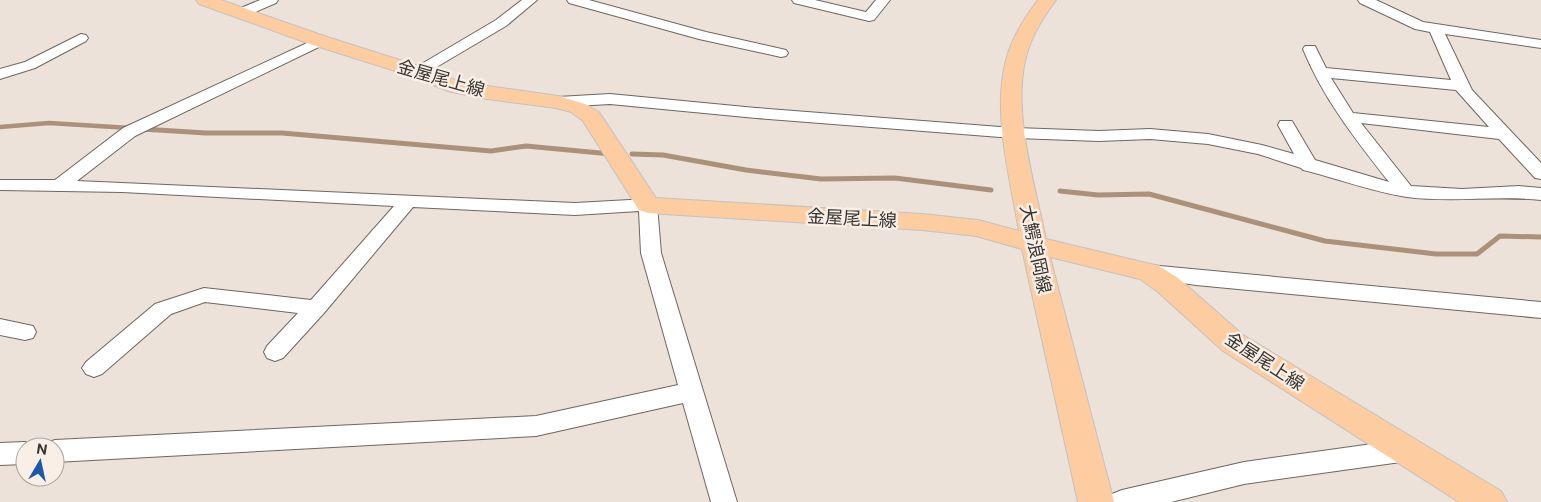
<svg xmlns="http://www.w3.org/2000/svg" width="1541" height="502" font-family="'Public Sans','Noto Sans JP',sans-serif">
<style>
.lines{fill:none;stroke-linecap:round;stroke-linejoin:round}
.stream-far1{stroke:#ac917a;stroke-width:4.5}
.stream{stroke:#ac917a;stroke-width:5}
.minor-casing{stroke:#6f665f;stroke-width:2}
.major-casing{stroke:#c3c2c1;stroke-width:2}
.minor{fill:#fff;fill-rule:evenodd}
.major{fill:#fdcca1;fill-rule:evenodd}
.labels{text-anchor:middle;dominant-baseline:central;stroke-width:5;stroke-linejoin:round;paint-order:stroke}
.street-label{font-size:18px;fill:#383431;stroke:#faefe7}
</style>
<rect width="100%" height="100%" fill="#ede2da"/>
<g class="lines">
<!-- stream-far1 -->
<g class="stream-far1">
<path d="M0,127l49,-4 81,5"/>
<path d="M142,129l12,1"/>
</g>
<!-- stream -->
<g class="stream">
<path d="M142,129l64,4h76l209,18 35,-5 85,8"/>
<path d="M632,154l31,1 83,15 75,9 74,-1 96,12"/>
<path d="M1060,191l38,4 51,-1 176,47 111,13h41l23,-18 41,1"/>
</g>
<!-- minor casing -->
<g class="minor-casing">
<g id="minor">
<path d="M260,0h18l-2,3 -30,13 -5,1 -7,-4 2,-3z"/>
<path d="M522,0h15l-31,26 -83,49h-10l-3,-3 3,-3 83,-49z"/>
<path d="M567,0h22l117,32 80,18 2,3 -2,3 -5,1 -82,-18 -130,-36z"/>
<path d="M792,0h23l51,12 10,-12h14l-16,20 -5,1 -75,-18z"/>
<path d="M1358,0h18l47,22 118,18v8l-96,-14 27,56 69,73v16l-6,-1 -36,-39 -138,-16 50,63 51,3 57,-3 22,2v12c-45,-5 -89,3 -134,-3 -35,-5 -70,-19 -104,-27l-2,-2 -43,-14 -50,-10 -58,-5 -51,2 -86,-3 -257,-20 -146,-14 -52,3 -6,-2 -2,-3 2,-3 6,-2 52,-3 146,14 257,20 86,3 51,-2 58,5 54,11 32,9 -16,-29 2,-4h12l23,39 74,22c-34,-43 -66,-84 -86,-133l2,-3h10l11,22 125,12 -21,-48 -15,-3 -55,-26zM1331,78l125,12 33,37 -136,-14z"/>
<path d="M81,34l5,1 2,3 -2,3 -51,27 -35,11v-10l25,-7z"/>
<path d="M320,37l5,1 2,3 -2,3 -190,92 -58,45 498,22 73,-4 7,2 2,4 4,48 76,249h-26l-28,-99 -147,33 -481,26v-15h-11l2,-4 9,-3 481,-24 142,-31 -37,-132 -2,-42 -64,4 -162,-8 -89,106 -41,45 -8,3 -8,-3 -3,-6 3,-6 31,-33 -93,-11 -34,12 -69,60 -8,3 -8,-3 -4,-6 4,-6 69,-58 49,-16 107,12 83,-94 -272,-14 -122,-2v-10h55l68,-52z"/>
<path d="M1149,265l392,37v16l-345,-33 -54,-8 -3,-5 3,-5z"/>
<path d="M0,319l33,7 3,6 -3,6 -8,2 -25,-5z"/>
<path d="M1408,439l9,3 4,8 -4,8 -9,3 -164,23 -73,18h-62l3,-8 10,-4 122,-28z"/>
<path d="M25,442l10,5h-10v17l-25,1v-22z"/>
</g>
</g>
<!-- major casing -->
<g class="major-casing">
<path id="major" d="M196,0h25l106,37 98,31 35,14 98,14 27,8 14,8 57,86 266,16 56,6 41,11c-9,-52 -27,-119 -13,-171 6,-22 18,-42 32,-60h18c-14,19 -26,38 -31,61 -12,54 10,124 21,178l113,27 19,12 65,57 258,156 6,11h-48l-236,-151 -65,-59 -18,-13 -90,-22 64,245h-36l-56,-253 -46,-13 -54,-6 -274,-17 -9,-3 -56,-89 -12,-9 -15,-4 -76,-10 -32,-7 -37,-15 -98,-31 -114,-41z"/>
</g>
<!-- minor -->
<use href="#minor" class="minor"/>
<!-- major -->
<use href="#major" class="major"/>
</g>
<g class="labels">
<!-- street labels -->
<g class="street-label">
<text transform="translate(441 78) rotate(16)">金屋尾上線</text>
<text transform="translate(852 218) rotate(3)">金屋尾上線</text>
<text transform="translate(1036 249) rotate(78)">大鰐浪岡線</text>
<text transform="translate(1265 361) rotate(33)">金屋尾上線</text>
</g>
</g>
<!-- north arrow -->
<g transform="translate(40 462) rotate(9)"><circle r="24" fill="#faefe7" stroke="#aca49e"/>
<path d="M0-4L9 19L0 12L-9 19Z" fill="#1b59aa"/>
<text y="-8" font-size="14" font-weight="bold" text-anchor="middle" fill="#383431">N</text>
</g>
</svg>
